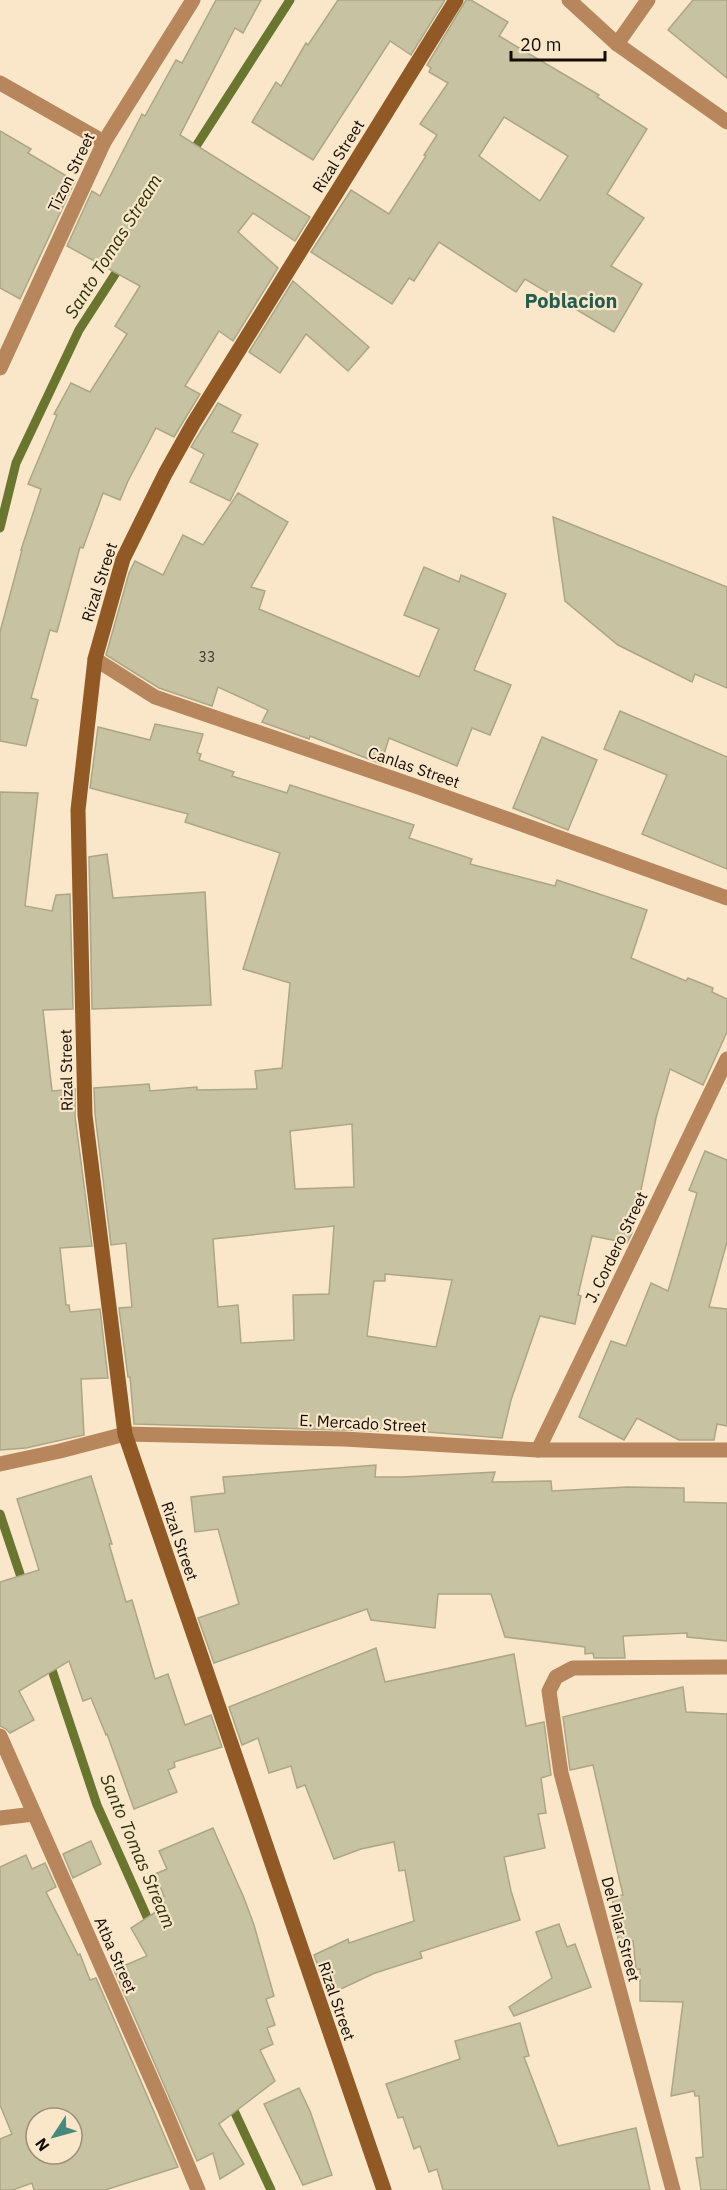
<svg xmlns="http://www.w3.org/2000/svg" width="727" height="2190" font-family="'IBM Plex Sans',sans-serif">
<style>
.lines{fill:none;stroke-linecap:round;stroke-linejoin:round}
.stream{stroke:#6a7530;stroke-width:9}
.building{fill:#c7c2a2;stroke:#aba686;stroke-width:1.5;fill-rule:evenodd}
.lane{stroke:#b7865d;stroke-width:15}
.street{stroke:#b7865d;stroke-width:15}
.secondary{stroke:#915925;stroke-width:15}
.labels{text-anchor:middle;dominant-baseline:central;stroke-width:4.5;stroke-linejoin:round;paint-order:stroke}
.number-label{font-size:14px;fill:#3f3a2b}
.street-label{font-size:16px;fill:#120c03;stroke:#fae7c9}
.water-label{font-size:18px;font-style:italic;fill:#2a3209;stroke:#fae7c9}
.quarter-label{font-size:20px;font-weight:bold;fill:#245b51;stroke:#fae7c9}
</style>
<rect width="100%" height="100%" fill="#fae7c9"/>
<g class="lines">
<!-- stream -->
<g class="stream">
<path d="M191,154l99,-154"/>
<path d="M0,528l16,-65 63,-133 42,-65"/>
<path d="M0,1514l24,72"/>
<path d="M49,1661l48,144 55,123"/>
<path d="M230,2102l41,88"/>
</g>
</g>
<!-- building -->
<g class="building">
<path d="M216,0h45l-18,33 -8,-5 -55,107 130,82 -15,24 -42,-28 -15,19 40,36 -45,73 -14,-10 -34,55 15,8 -26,43 -18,-9 -28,53 -8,19 -17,-7 -20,55 -3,-1 -23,85 -7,-2 -19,68 7,2 -12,46 -26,-5v-109l22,-82h-1l20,-61 -13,-5 29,-69 -3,-1 17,-31 19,9 37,-58 -12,-8 25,-40 -73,-40 25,-55 8,5 42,-82 3,2 31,-56 6,3z"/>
<path d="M338,0h107l-34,55 -21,-14 -77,119 -61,-38 24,-40 5,4 25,-43 2,2z"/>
<path d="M466,0h5l37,22 -9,14 100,59 -2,2 50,32 -40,65 37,24 -33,48 31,18 -28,48 -89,-53 -9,13 -77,-50 -25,39 -5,-3 -17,26 -81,-52 40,-62 38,24 37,-58 -2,-1 13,-20 -17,-11 28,-41 -19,-11 2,-4 -4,-3zM504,117l64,39 -28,45 -61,-45z"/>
<path d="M693,0h34v78l-59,-48z"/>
<path d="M0,131l31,18 -3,4 47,28 -55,118 -20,-11z"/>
<path d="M293,281l76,66 -21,24 -42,-37 -26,39 -31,-21z"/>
<path d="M218,403l23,12 -9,17 26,12 -28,57 -40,-19 14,-28 -13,-7z"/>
<path d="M238,493l50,29 -37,65 14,4 -6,18 160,68 20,-48 -35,-14 20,-48 35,15 2,-7 45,19 -32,76 37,15 -21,50 -18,-7 -15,38 -68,-28 -8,26 -71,-28 -1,3 -47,-17 6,-12 -50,-23 -6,19 -53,-18 -53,-33 23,-82 6,-12 28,14 20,-40 20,10z"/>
<path d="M553,517l174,70v101l-32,-14 -3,8 -74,-37 -53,-44z"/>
<path d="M620,711l107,46v112l-85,-35 25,-59 -63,-26z"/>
<path d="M155,724l48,10 -6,19 4,1 -2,6 35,12 -2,4 55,17 3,-8 124,40 -5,13 63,21 -2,5 85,22 2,-6 90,30 -16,48 55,23 2,-3 25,10 -1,4 15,7v33l-24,53 -33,-16 -14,49 -24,115 -5,10 -35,-7 -14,59 3,1 -6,28 -35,-8 -29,84 -9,38 -124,-10v3l-244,-7 -4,-47h-2l-9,-69 13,-1 -6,-64 -15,2 -16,-131 -1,-26 55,-4 1,7 47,-4v3l60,-1 -2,-18 27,-3 8,-85 -47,-14 37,-116 -95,-31 3,-8 -98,-26 8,-61 52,13zM352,1124l2,63 -59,2 -5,-58zM334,1226l-5,68 -36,1 1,45 -53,3 -3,-38 -20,2 -5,-68zM385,1274l67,6 -16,67 -69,-11 7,-55h11z"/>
<path d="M542,737l55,23 -29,70 -55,-22z"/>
<path d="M0,792l38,1 -13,113 27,5 4,-16 14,-1 3,115 -30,1 9,81 23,-2v27l17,130 -32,2 6,57h3l1,7 30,-3 8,69 -27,1 3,56 -58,13 -26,2z"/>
<path d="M107,854l6,44 92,-6 6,113 -119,4 -3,-152z"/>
<path d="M705,1151l22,9v82l-18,65 18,2v117l-10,-2 -3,16h-35l-42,-22 -13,22 -45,-23 32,-76 15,5 25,-63 17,8 29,-98 -8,-3z"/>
<path d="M376,1465l-1,12h28l92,-5 -3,10 59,-1 1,10 75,-4 57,1v14l43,1v138l-40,-4v-4l-64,3 2,22h-31l-1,-5 -8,1v-7l-80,-10 -14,-43h-53l-3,34 -64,-8 -4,-11 -153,54 -16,-45 41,-14 -21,-75 -23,3 -4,-35 34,-4 -2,-16z"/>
<path d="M91,1476l21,68h-3l17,58 6,-2 23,79 13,-5 17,51 26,-10 11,32 -48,15 1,5 -7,3 9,22 -43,17 -27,-75 -1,1 -15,-37 -8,3 -14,-40 -50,30 15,29 -24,13 -4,-4 -6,-3v-144l39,-12 -22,-71z"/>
<path d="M376,1648l9,34 129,-28 12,72 18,-4 7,53 -10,3 5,35 -8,1 7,34 -41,9 7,34 9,29 -100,32 2,6 -47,15 -47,22 -14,-40 34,-16 1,4 65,-22 -9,-51 -6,1 -5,-29 -33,7 -27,10 -29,-74 -8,3 -6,-22 -22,7 -11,-35 -16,7 -13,-38z"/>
<path d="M683,1687l3,25 41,2v476h-26l-5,-32 7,-1 -4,-61h-4l-1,-5 -23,5 12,-94 -43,-1v-32l-4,1 -3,-29 -14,5 -7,-50 11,-1 -30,-130 -23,5 -7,-53z"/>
<path d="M213,1828l31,70 10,27 20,71 -8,3 9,26 -8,3 6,16 -13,6 15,31 -56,43 25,40 -24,15 -7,-26 -16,8 -83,-191 33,-14 -16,-28 34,-22 -4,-9 3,-1 -9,-22 12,-5 -8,-18z"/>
<path d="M91,1841l10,23 -28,14 -10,-24z"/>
<path d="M26,1855l6,14 13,-6 11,24 -10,5 32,63 2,-1 10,26 6,-2 82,189 -73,23h-71l-2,-7 -19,7h-13v-51l12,-5 -12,-29v-238zM36,2118h36v36h-36z"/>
<path d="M559,1924l8,23 8,-3 16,43 -77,29 -5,-9 43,-29 -16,-46z"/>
<path d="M520,2023l9,33 -5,1 34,89 78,-18 14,62h-207l-6,-21 -8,3 -9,-26 -6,3 -11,-32 -5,1 -12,-34 74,-25 -5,-18z"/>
<path d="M299,2088l11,23 22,64 -29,10 -39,-81z"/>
</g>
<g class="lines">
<!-- lane -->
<path class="lane" d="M617,44l31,-44"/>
<!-- street -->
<g class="street">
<path d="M569,0l48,44 110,78"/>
<path d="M0,83l104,59"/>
<path d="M0,368l104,-226 89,-142"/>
<path d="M95,659l60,38 263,90 309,111"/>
<path d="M538,1450l189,-391"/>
<path d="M0,1464l60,-13 65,-17 219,5 194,11h189"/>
<path d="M0,1736l164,372 34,82"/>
<path d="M0,1818l34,-4"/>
<path d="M673,2190l-112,-417 -12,-82 7,-14 17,-9 154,-1"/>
</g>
<!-- secondary -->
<path class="secondary" d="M384,2190l-259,-756 -40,-319 -7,-305 17,-151 28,-100 42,-85 28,-50 263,-424"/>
</g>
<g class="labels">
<!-- number labels -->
<g class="number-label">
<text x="207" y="657">33</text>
</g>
<!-- street labels -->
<g class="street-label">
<text transform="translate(338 156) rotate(-58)">Rizal Street</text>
<text transform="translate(71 172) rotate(-64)">Tizon Street</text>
<text transform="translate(99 582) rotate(-72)">Rizal Street</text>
<text transform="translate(414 767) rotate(19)">Canlas Street</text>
<text transform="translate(66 1070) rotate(-91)">Rizal Street</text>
<text transform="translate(616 1247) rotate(-64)">J. Cordero Street</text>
<text transform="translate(363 1423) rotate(3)">E. Mercado Street</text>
<text transform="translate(180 1541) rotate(71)">Rizal Street</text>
<text transform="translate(621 1929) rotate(75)">Del Pilar Street</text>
<text transform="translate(116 1955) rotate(66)">Atba Street</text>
<text transform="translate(337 2001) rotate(71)">Rizal Street</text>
</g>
<!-- water labels -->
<g class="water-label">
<text transform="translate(113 246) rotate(-58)">Santo Tomas Stream</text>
<text transform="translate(138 1851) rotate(67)">Santo Tomas Stream</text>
</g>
<!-- quarter labels -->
<g class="quarter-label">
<text x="571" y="300">Poblacion</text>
</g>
</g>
<!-- north arrow -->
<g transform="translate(54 2136) rotate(234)"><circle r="28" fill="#fae7c9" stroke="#9d8f7a" stroke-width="1.5"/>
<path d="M0-4.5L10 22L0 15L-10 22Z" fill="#468a7c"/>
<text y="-9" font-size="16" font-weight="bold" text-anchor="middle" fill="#120c03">N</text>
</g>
<!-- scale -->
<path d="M511 51v9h94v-9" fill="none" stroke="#120c03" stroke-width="3"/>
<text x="520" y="51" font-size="18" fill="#120c03" stroke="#fae7c9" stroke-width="4.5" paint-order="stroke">20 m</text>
</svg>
